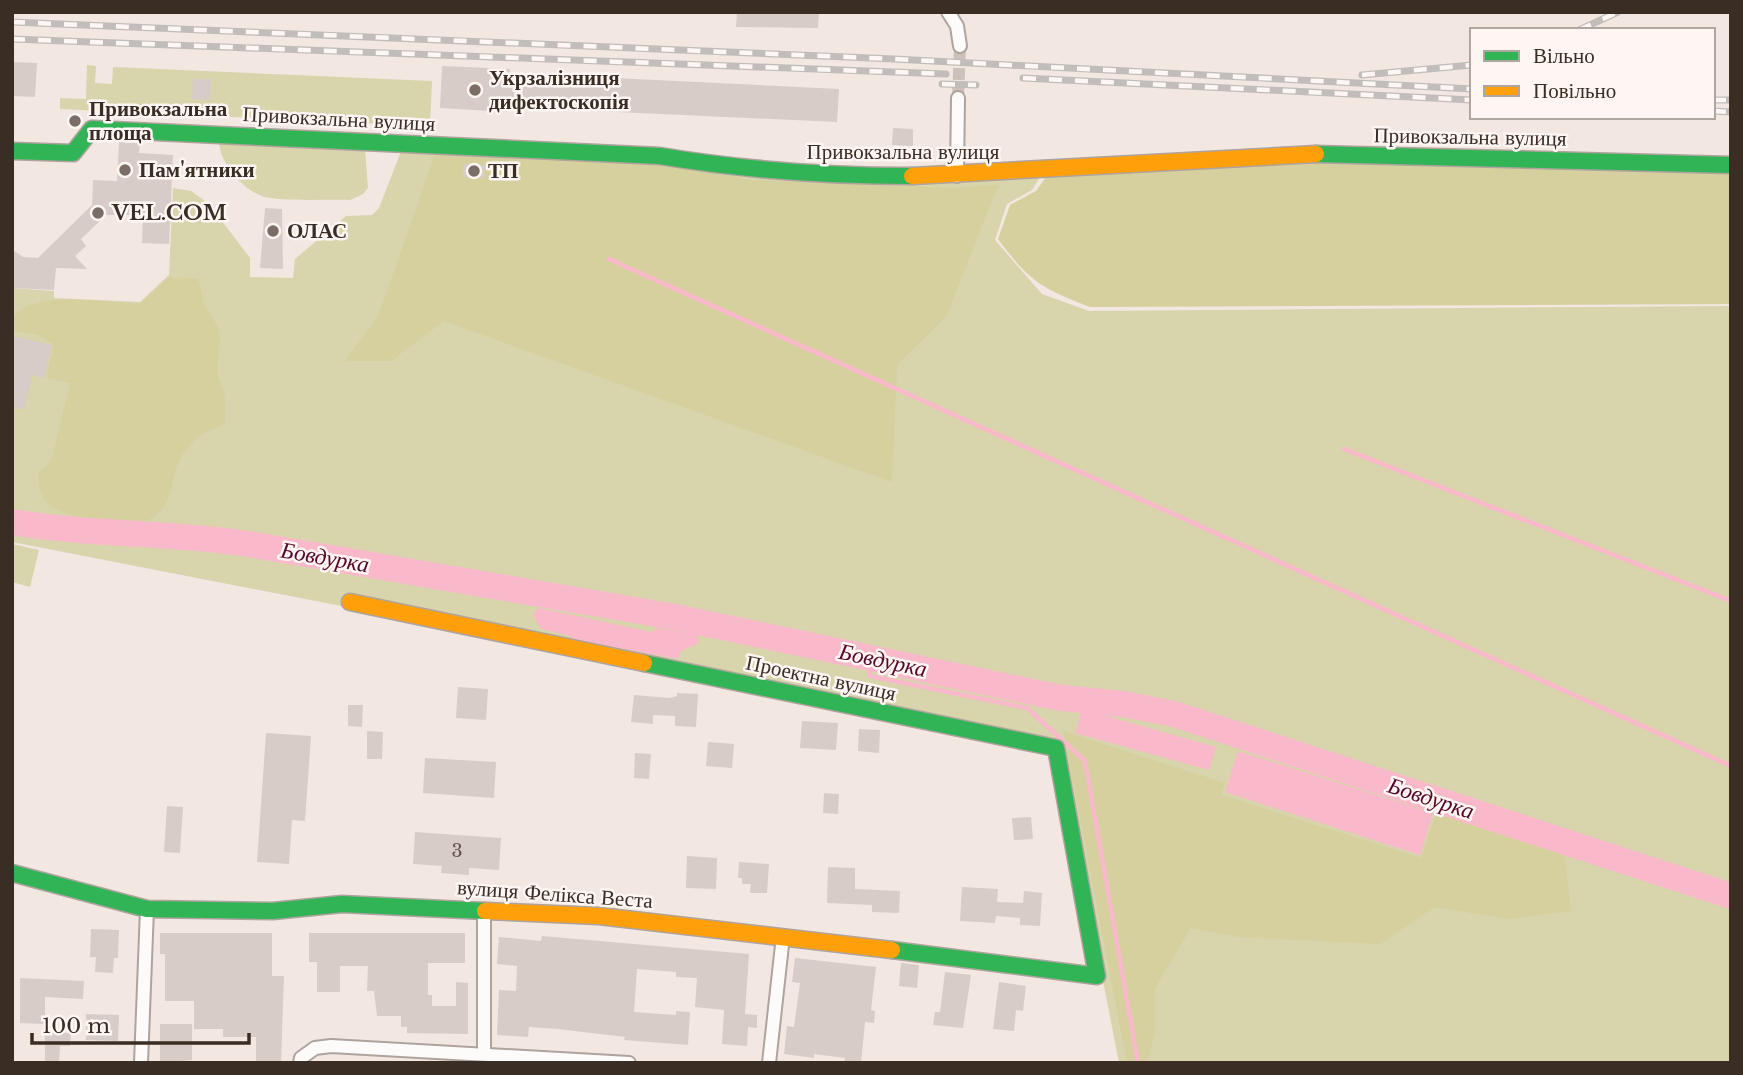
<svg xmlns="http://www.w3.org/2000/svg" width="1743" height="1075" font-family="'Libre Baskerville',serif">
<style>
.green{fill:#d8d4ac}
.forest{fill:#d5d09e}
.water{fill:#fab9cb}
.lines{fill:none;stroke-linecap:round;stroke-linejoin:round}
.stream{stroke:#fab9cb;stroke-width:4.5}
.river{stroke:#fab9cb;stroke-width:26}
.building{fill:#d8ccc8}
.street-tunnel{stroke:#cdc2bb;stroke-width:12;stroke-dasharray:12 6;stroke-linecap:butt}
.street-casing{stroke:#aea39d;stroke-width:16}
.fast-casing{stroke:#aea39d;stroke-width:19}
.slow-casing{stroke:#aea39d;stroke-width:19}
.street{stroke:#fdfbfa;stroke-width:12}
.fast{stroke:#30b455;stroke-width:16}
.slow{stroke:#ff9f0a;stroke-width:16}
.rail-casing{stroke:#c1bdbb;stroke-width:7}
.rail{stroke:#fdf6f2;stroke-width:4.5;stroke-dasharray:13;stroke-linecap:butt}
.poi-dot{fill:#7a6e66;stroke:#fdf6f2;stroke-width:2.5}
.labels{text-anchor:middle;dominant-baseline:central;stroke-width:5;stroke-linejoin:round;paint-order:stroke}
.number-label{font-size:18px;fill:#62554d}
.poi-label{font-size:21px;font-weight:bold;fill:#3a2d24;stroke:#fdf6f2;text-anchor:start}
.street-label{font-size:21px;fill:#3a2d24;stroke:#fdf6f2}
.water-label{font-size:23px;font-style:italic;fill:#56082c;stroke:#fdf6f2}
</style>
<rect width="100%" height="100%" fill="#f2e7e1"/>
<!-- green -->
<g class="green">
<path d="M87,65l9,1 -1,17 17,1 1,-17 319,14 -2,45 -370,-17v-11l26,1z"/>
<path d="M219,142l146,8 3,38 -5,6 -13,6c-21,-1 -70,2 -88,-4 -20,-7 -42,-33 -43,-54z"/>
<path d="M402,149l638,28 -8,13 -25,14 -12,36 47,54 47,17 642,-5v757h-612l-62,-318 -1045,-203v-254l42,3v7l86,4 29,-27 4,-87 18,3 18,13 41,54v19l43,1 2,-19 51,-43 26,-1 7,-7z"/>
<path d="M12,544l27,6 -9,37 -18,-5z"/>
</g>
<!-- forest -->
<g class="forest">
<path d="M435,154l256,13 58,13 204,8 45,-3 -52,132 -49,48 -5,117 -448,-161 -53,40h-46l33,-44z"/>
<path d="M1300,159l431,11v134l-641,3c-49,-19 -60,-25 -92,-68l12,-34 26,-14 10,-14z"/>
<path d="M169,277l29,2 7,27 13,21 2,10 -3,36 8,24v25c-6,6 -12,6 -19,10 -9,5 -22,18 -26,27 -10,19 -5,42 -26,58 -16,12 -84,1 -100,-9 -12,-7 -15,-20 -16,-33l14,-16 18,-76 -24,-6 8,-32 -17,-11 -22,-3 -3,-12c20,-31 95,-16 128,-15z"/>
<path d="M1063,731l162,52 -4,12 200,63 16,-46 127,40 7,59 -63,8 -73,-12 -55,37 -142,-7 -47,-9 -36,60v44l-8,31h-20z"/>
</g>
<!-- water -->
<g class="water">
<path d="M539,608l112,24 6,-4 40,6 2,9 -18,8 -3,8 -103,-19 -5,-4 -29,-7 -8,-15z"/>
<path d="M1082,709l134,38 -7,23 -134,-37z"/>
<path d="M1238,751l195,62 -13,42 -195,-63z"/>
</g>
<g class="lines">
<!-- stream -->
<g class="stream">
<path d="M609,259l1122,507"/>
<path d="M1344,449l387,152"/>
<path d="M868,657l2,19 157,32 58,53 53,302"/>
</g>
<!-- river -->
<path class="river" d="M12,522c76,13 154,10 230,21l433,74 386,81 62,6 51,10 557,182"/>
</g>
<!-- building -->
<g class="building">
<path d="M737,12h82l-1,16 -82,-1z"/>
<path d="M12,62l25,1 -2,34 -23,-1z"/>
<path d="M442,66l68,3v4l329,16 -2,33 -329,-15v5l-68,-4z"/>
<path d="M193,79h18l-1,21 -18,-1z"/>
<path d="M893,128l20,1v17l-21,-1z"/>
<path d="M119,142l21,1 -1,10 34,2 -4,89 -27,-1 1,-28h-37l-25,24 5,7 -11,10 12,13 -31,-1 -2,22 -42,-2v-39l11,8 15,1 54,-53 1,-25 24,1z"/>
<path d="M463,164l22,1 -1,13 -21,-1z"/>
<path d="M265,208l17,1 1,60 -23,-1z"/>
<path d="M12,336l40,9 -8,33 -12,-3 -8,35 -12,-3z"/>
<path d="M458,687l30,2 -2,31 -30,-2z"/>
<path d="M677,693l21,1 -2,33 -21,-1v-10l-22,-1v9l-22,-2 3,-27 36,3 7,-2z"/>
<path d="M348,705h15l-1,22 -14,-1z"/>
<path d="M802,721l36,2 -2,27 -36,-2z"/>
<path d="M859,729l21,1 -1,23 -21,-2z"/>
<path d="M367,731l16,1 -1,27h-15z"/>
<path d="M266,733l45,3 -6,85 -13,-1 -3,44 -32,-2z"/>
<path d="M708,742l26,2 -2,24 -26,-2z"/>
<path d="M635,753l16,1 -2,25 -15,-1z"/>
<path d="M425,758l71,4 -2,36 -71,-5z"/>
<path d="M824,793l15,1 -1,20 -15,-1z"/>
<path d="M167,806l16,1 -3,46 -16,-1z"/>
<path d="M1031,817l2,22 -19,1 -2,-22z"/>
<path d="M415,832l86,6 -2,32 -30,-2v7l-28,-2 1,-7 -29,-2z"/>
<path d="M687,856l30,2 -1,31 -30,-1z"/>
<path d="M739,862l30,2 -2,29h-17l1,-9h-9v-6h-4z"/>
<path d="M828,867l27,1v21l45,2 -1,22 -27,-1v-7l-45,-2z"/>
<path d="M962,887l36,2 -1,13 26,1 1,-12 18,2 -2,33 -20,-1v-7l-24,-2 -1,7 -35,-2z"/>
<path d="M91,929l28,1 -1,28h-4l-1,15 -18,-1 1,-15h-6z"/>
<path d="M160,933h112v43h12l-3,87h-25v-26h-33v-8h-29v-28h-29v-47h-5z"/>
<path d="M309,933h156v30h-37v32h4v11h24v-24l12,1v51l-61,-1v-6h-6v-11h-24l-3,-25h-7l1,-25h-28v26h-23v-30h-8z"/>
<path d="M542,936l207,18 -4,60 12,1v13l-9,-1 -1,19 -25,-2 2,-34 -29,-3 2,-29 -21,-1v-5l-39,-3 -3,43 42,3v-4l14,1 -2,33 -64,-5 1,-3 -67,-8 -29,-2 -1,10 -31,-2 2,-45 17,1 1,-25 -20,-2 2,-27 42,4z"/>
<path d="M795,958l81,9 -5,43 4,1 -1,12 -9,-1 -4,41h-17l1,-5 -31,-4v4l-30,-4 3,-28 7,1 6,-44 -8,-1z"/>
<path d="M901,963l18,2 -2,23 -18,-2z"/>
<path d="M945,972l26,3 -8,53 -30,-3 2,-13h5z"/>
<path d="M20,978l64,3 -1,18 -38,-2v27l-25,-1z"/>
<path d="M999,982l27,4 -3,25 -7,-1 -2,21 -21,-2z"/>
<path d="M86,1014l33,1 -1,26 -32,-1z"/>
<path d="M160,1024h32v36l-32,3z"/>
<path d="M45,1031l26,2 -1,13h-10l-1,17h-14z"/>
</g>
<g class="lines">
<!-- street-tunnel -->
<path class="street-tunnel" d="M958,98l2,-52"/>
<!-- street casing -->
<g class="street-casing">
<g id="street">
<path d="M948,12l9,14 3,20"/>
<path d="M957,176l1,-78"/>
<path d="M484,910v144"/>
<path d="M141,1063l6,-154"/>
<path d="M300,1063l1,-5 14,-10 16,-2 298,17"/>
<path d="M769,1063l14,-127"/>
</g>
</g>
<!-- fast casing -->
<g class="fast-casing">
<g id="fast">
<path d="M12,151l61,2 19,-24 568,27c84,14 167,20 252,20"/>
<path d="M1316,154l415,11"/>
<path d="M644,663l412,85 41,228 -205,-26"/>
<path d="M12,873l135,36 126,2 69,-7 143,7"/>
</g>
</g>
<!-- slow casing -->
<g class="slow-casing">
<g id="slow">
<path d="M912,176l404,-22"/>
<path d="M350,602l294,61"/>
<path d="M485,911l114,5 293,34"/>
</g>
</g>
<!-- street -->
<use href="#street" class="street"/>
<!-- fast -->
<use href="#fast" class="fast"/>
<!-- slow -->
<use href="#slow" class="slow"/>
<!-- rail casing -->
<g class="rail-casing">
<g id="rail">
<path d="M12,22l882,37 578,30"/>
<path d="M1579,30l39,-18"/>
<path d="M12,39l934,35"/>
<path d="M1362,75l110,-10"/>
<path d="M1023,78l449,22"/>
<path d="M942,84l34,1"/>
<path d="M1713,100h18"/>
<path d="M1713,111l18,1"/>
</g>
</g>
<!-- rail -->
<use href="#rail" class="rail"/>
</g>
<!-- markers -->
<g class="poi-dot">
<circle cx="475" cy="90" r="7"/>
<circle cx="75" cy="121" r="7"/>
<circle cx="125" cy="170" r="7"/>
<circle cx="474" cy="171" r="7"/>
<circle cx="98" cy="213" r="7"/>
<circle cx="273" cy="231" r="7"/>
</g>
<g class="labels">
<!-- number labels -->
<g class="number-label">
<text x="457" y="851">3</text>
</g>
<!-- poi labels -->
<g class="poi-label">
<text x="489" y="78">Укрзалізниця<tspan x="489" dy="24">дифектоскопія</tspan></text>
<text x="89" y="109">Привокзальна<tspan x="89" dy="24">площа</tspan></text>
<text x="139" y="170">Пам'ятники</text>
<text x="488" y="171">ТП</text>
<text x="112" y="213">VEL.COM</text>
<text x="287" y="231">ОЛАС</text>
</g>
<!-- street labels -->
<g class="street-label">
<text transform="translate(339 119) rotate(3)">Привокзальна вулиця</text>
<text transform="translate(1470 137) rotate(1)">Привокзальна вулиця</text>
<text x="903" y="152">Привокзальна вулиця</text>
<text transform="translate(821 678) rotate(12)">Проектна вулиця</text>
<text transform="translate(555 894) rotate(4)">вулиця Фелікса Веста</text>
</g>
<!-- water labels -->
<g class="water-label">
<text transform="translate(325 557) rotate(10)">Бовдурка</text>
<text transform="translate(883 660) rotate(12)">Бовдурка</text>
<text transform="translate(1431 798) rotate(18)">Бовдурка</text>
</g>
</g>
<!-- border -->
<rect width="1743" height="1075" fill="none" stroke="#3a2d24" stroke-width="28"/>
<!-- legend -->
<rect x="1470" y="28" width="245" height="91" fill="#fdf6f2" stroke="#afa6a0" stroke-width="2"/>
<rect x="1484" y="51" width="35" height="10" fill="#30b455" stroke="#afa6a0" stroke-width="2"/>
<text x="1533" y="63" font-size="21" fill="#3a2d24">Вільно</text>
<rect x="1484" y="86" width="35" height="10" fill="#ff9f0a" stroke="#afa6a0" stroke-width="2"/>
<text x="1533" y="98" font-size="21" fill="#3a2d24">Повільно</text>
<!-- scale -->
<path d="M32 1033v10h217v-10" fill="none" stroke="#3a2d24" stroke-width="3.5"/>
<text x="42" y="1033" font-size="21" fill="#3a2d24" stroke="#fdf6f2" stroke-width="5" paint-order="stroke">100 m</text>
</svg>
